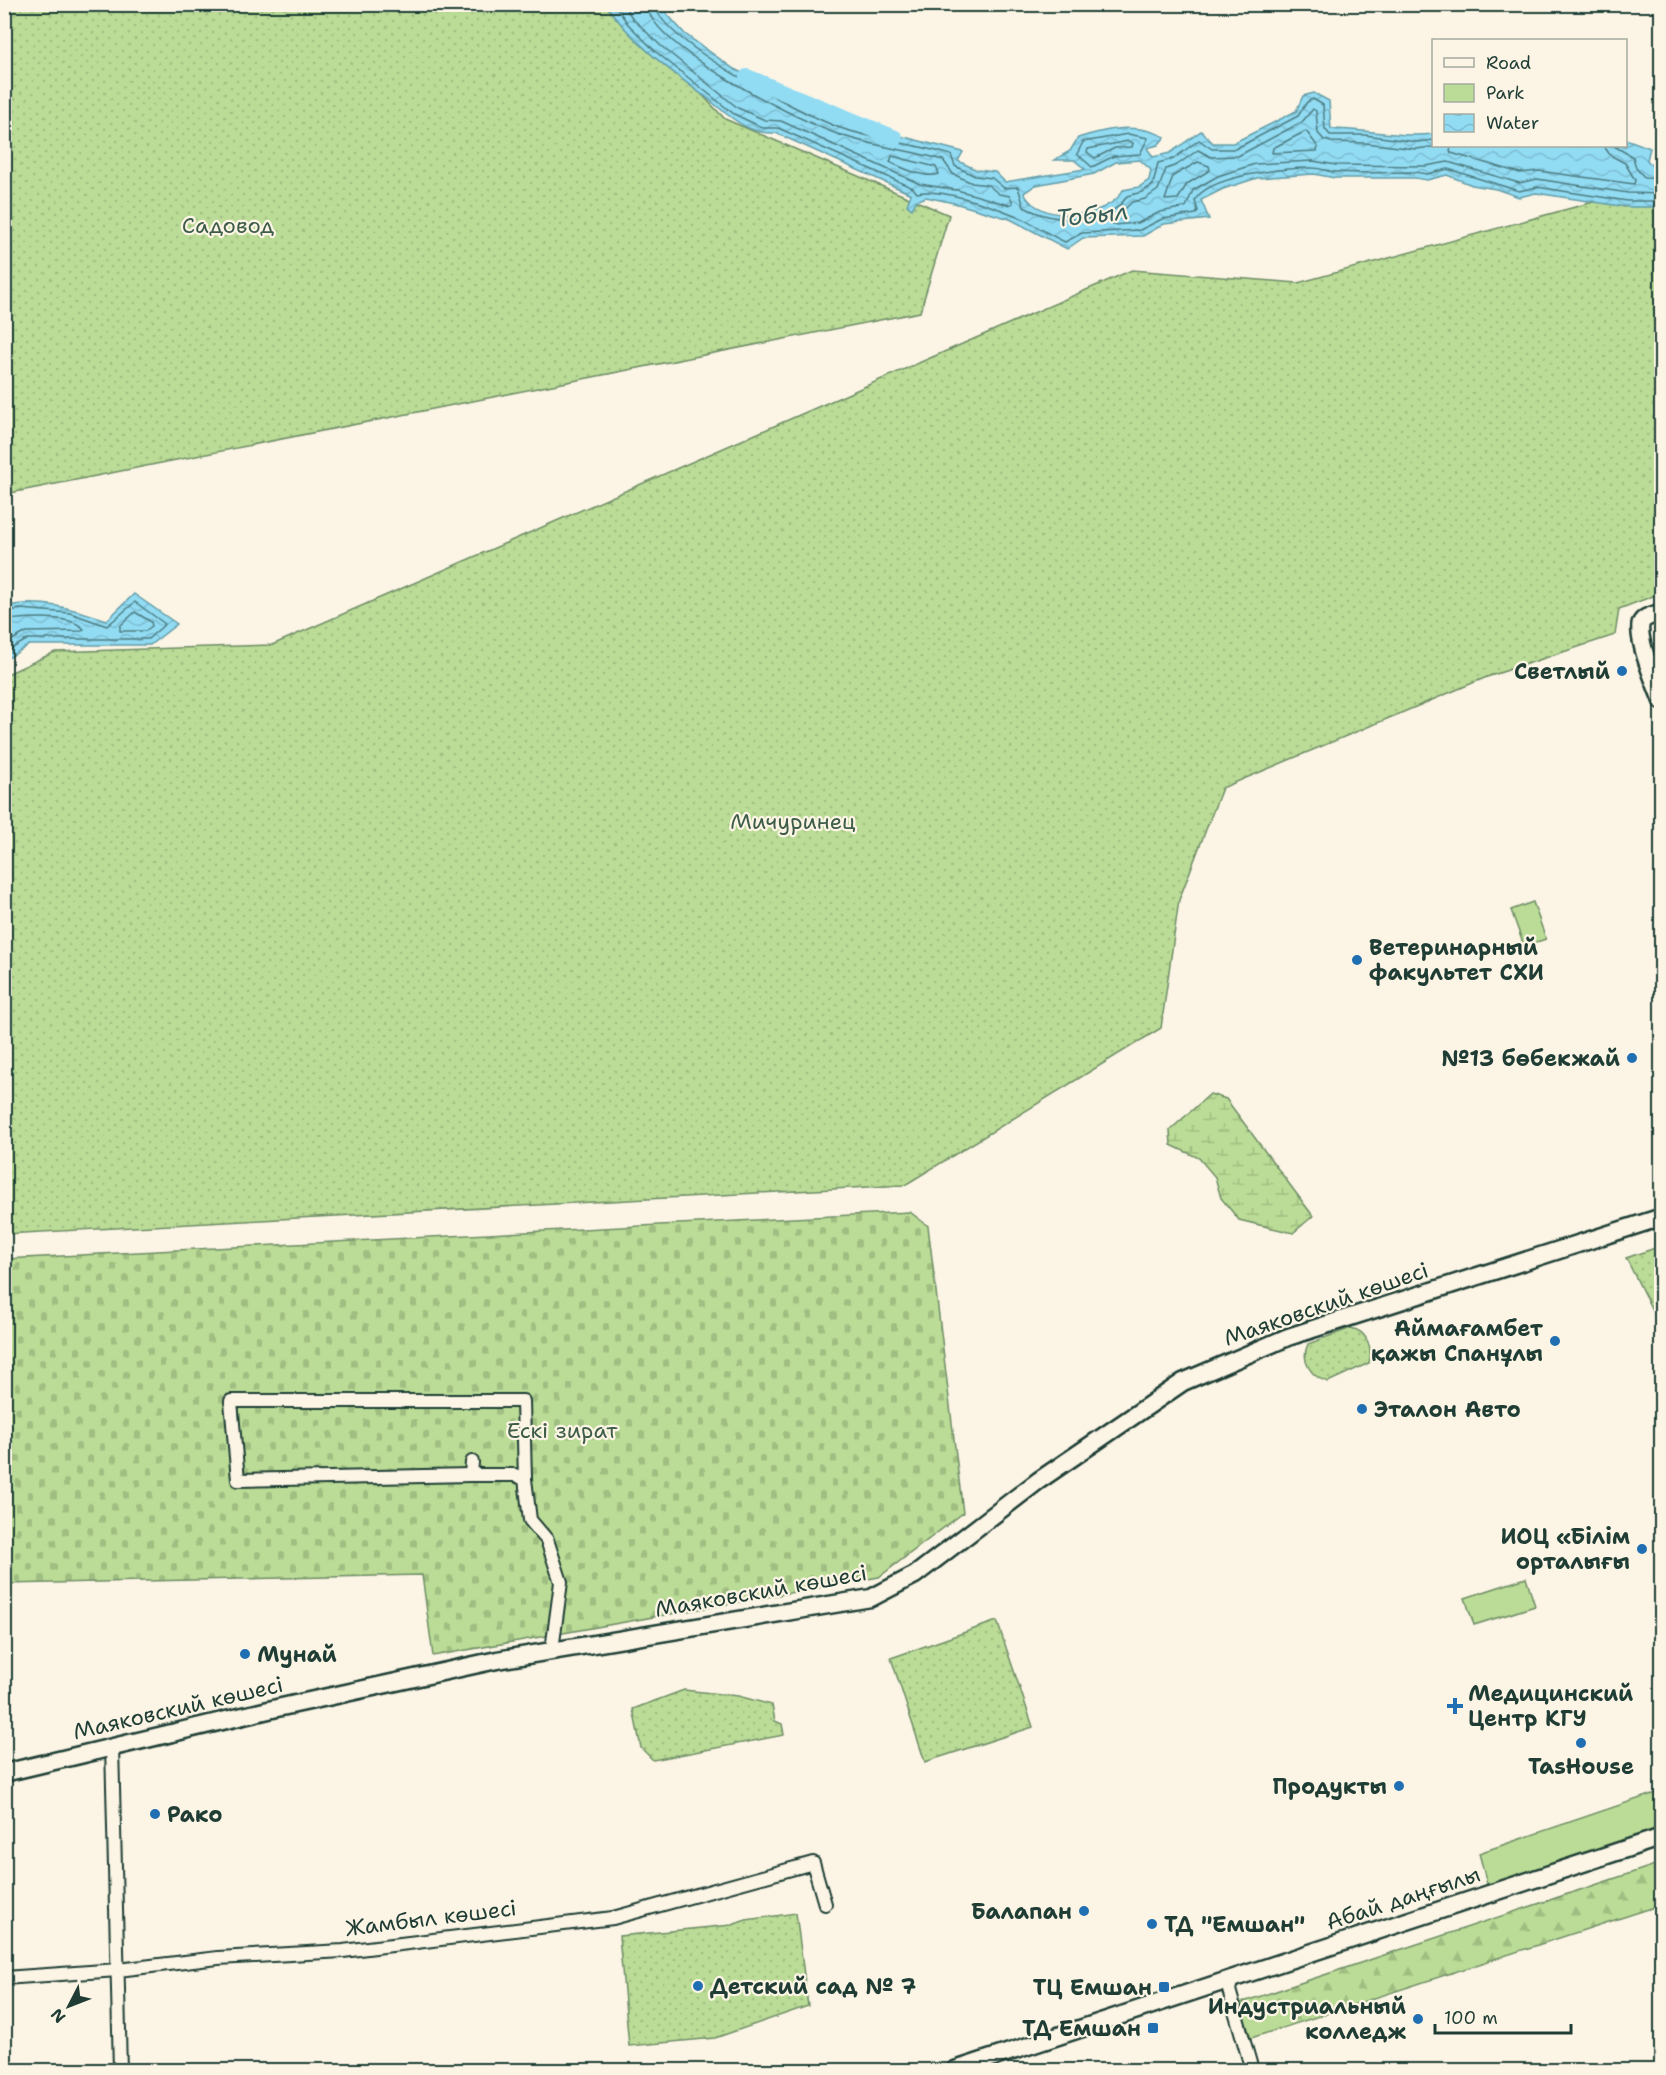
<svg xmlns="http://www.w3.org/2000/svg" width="1666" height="2075" font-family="'Shantell Sans',sans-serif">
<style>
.grass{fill:url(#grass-dots);stroke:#6d8c65;stroke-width:1.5}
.forest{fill:url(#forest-firs);stroke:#6d8c65;stroke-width:1.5}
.wetland{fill:url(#wetland-marsh);stroke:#6d8c65;stroke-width:1.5}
.cemetery{fill:url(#cemetery-stones);stroke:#6d8c65;stroke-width:1.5}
.park{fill:#bbdc96;stroke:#6d8c65;stroke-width:1.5}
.water{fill:url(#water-waves);stroke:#639ca7;stroke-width:1.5;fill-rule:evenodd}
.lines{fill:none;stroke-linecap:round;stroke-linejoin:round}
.shore{stroke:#4d7c80;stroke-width:1.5}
.river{stroke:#91dbf3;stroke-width:16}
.minor-casing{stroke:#1f3d34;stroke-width:16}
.major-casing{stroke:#1f3d34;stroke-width:21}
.minor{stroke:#fcf5e5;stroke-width:12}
.major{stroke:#fcf5e5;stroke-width:16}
.poi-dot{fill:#1f6fb2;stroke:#fcf5e5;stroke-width:2}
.labels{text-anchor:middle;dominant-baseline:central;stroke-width:4.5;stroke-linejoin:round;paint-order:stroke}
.park-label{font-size:22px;fill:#3e5d48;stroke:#fcf5e5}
.poi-label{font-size:22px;font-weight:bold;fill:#1f3d34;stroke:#fcf5e5;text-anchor:end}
.street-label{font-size:22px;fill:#1f3d34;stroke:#fcf5e5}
.water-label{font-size:24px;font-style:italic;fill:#365d5a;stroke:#fcf5e5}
</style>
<defs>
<pattern id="grass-dots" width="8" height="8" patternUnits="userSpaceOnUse" patternTransform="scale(1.5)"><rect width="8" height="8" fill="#bbdc96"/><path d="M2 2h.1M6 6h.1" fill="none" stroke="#a0be82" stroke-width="1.8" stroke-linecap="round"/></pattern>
<pattern id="forest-firs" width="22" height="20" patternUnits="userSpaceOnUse" patternTransform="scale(1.5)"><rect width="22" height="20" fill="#bbdc96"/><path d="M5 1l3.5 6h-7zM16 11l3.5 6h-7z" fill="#a0be82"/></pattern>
<pattern id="wetland-marsh" width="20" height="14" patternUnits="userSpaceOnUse" patternTransform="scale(1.5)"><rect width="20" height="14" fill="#bbdc96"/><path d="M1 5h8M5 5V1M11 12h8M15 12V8" fill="none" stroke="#a0be82"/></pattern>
<pattern id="cemetery-stones" width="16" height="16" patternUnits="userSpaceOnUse" patternTransform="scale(1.5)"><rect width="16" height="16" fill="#bbdc96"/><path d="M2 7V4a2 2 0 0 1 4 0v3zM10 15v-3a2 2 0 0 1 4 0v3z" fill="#a0be82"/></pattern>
<pattern id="water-waves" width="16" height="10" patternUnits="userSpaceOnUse" patternTransform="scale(1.5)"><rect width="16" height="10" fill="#91dbf3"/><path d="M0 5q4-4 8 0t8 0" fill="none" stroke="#7dbdd1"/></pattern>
</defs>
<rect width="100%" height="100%" fill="#fcf5e5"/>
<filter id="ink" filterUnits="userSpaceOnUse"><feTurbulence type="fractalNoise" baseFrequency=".0167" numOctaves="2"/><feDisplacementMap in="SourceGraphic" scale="12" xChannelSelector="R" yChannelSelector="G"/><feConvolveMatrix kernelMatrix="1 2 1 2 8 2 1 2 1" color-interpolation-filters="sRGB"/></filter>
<g filter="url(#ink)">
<!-- grass -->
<g class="grass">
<path d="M5,5h613l107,114 224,96 -29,97 -915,182z"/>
<path d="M1615,196h46v397l-42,16 -4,26 -128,42 -265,111 -43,112 -18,128 -256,157 -900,49v-559l50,-23 217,-7 860,-375 166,13z"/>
<path d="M1661,1246h1l-1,82 -35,-70z"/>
<path d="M1351,1328c16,3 22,20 18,35l-41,19c-17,-5 -28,-21 -20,-38z"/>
<path d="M997,1621l36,106 -108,35 -34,-104z"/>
<path d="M684,1690l54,6 34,9 3,16 7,3 2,11 -131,25 -12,-12 -8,-39z"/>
<path d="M796,1913l12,93 -93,32 -86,8 -10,-110 113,-11 14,-5z"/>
</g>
<!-- forest -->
<path class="forest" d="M1661,1863v42l-419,136 -5,-37z"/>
<!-- wetland -->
<path class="wetland" d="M1210,1094l16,5 87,117 -20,17 -54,-13 -18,-22 -6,-21 -16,-19 -28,-13 -1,-15z"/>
<!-- cemetery -->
<path class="cemetery" d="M910,1212l18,14 35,287 -84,64 -446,79 -11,-81 -417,9v-325z"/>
<!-- park -->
<g class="park">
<path d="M1533,902l13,37 -22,7 -13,-36z"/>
<path d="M1526,1578l9,28 -61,19 -9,-27z"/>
<path d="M1661,1791v41l-173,56 -9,-35z"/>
</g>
<!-- water -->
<g class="water">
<path d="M606,5h53l26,29 49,35 104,51 125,32 -5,9 19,9 18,2 10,10 80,-13 -11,-9h-20l16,-9 8,-13c28,-9 59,-16 87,-1l-7,8 -11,3 6,9 17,-4 31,-22 12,12h20l42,-21 21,-11 7,-15 11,-3 15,8 2,28c33,0 71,9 102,5l1,12h192v-7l24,9 -3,12 6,7 8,-1v41h-34l-91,-14 -17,4 -23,-8 -24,-4 -25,-10 -20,5 -12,-2h-80l-21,-4 -57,4 -34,11 -22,11 8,19 -45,5 -21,12 -60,2 -16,11 -57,-30 -56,-16 -28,-6 -10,4 -4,8 -5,-4 4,-11 -135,-61c-31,2 -49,-20 -72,-37 -37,-28 -71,-53 -98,-91zM1140,160l11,10 -2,10 -10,7 -16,3c-14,29 -84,35 -99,3l12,-8 58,-11 22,-12z"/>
<path d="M134,594l43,30 -27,21h-121l-24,15v-53c34,-9 69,2 102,13z"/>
</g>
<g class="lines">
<!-- shore -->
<g class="shore">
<path d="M614,4l14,20 28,28 78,62 29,14h15l135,60 4,5c22,-5 73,12 95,21 18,7 35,20 53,28l17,-9 58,-3 22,-11 34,-5 2,-3 -3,-10c10,-25 93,-34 118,-33 8,0 15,4 23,4 26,2 53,0 79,0l12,2 21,-5 71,22 18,-4 90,14h35"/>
<path d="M623,4l10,15 28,27 77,62 27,12 16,1 139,63 37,6 52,15 4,-2 -3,-7 -11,-2 -11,-9 -16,-2 -19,-9 -10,-14c-36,-11 -76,-14 -111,-28 -37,-14 -183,-86 -185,-128"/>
<path d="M655,4c4,37 145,108 180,122 37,14 78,17 116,29l4,11 20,10 17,2 12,10 14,-1 6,20c29,16 84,21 103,-11l15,-4 11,-7 5,-22 15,-4 26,-19 13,9h23l63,-33 9,-14 6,-3 10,6 2,24 5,6h35l52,7 17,-2"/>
<path d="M1306,131l12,16 -1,4 -45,2 1,-5z"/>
<path d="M1128,134l20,4 -8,16 -26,2 -22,11 -15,-13 6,-12z"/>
<path d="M1128,141l5,2 -1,4 -17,1 -20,10 -8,-6 1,-3z"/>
<path d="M1440,146l-24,3 -51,-6 -34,-1 -7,-2 -6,-7 -2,-22 -3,-2 -11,13 -64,34 -27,1 -13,-7 -21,15 -11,4 -8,21 -13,9 -13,3 -21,20 2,3 25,-2 22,-11 26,-5 7,-17 25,-14 37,-12 58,-3 23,4 90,1 22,-4 71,21 18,-4 91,14 34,1"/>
<path d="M1452,146l-2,4 1,3 69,20 18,-2 96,13 1,-4 -10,-17 -15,-8 -6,-9"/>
<path d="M1614,146l19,11 3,11 9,10 17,1"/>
<path d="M892,156l44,11 3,7c-13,5 -37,-6 -49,-12z"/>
<path d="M1198,162l11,4 1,4 -23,14 -9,15 -13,1 8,-24z"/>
<path d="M4,612l16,-3 50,4 37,13 28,-24 30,22 -17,15h-120l-24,14"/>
<path d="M135,612l16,10 1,4 -7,5h-25v-5z"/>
<path d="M4,620c20,-1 66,-7 80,9l-2,2 -55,1 -23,12"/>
</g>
<!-- river -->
<path class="river" d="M747,77l148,61"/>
<!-- minor casing -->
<g class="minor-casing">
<g id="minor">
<path d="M472,1462l-1,13h44l10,4 5,41 17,20 14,42 -9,68"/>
<path d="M471,1475l-233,5 -7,-79h292l2,78"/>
<path d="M112,1746l8,324"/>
<path d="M4,1978l114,-8 100,-12 125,-7 270,-33 200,-55 12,41"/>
<path d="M1232,1978l-3,12 23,80"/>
</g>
</g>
<!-- major casing -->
<g class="major-casing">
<g id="major">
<path d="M1662,612c-7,3 -18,4 -21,11 -5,16 15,62 21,78"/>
<path d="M4,1773l273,-65 220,-48 374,-62 44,-23 123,-94 145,-99 105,-45 374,-120"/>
<path d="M955,2070l707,-233"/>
</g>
</g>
<!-- minor -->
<use href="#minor" class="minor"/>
<!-- major -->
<use href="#major" class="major"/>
</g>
</g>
<!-- markers -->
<g class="poi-dot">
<circle cx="1622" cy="671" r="6"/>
<circle cx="1357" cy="960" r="6"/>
<circle cx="1632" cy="1058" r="6"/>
<circle cx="1555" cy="1341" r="6"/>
<circle cx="1362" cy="1409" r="6"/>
<circle cx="1642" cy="1549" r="6"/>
<circle cx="245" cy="1654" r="6"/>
<path d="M1452 1697h6v6h6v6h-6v6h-6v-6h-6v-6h6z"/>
<circle cx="1581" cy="1743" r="6"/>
<circle cx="1399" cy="1786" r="6"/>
<circle cx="155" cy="1814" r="6"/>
<circle cx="1084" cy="1911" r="6"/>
<circle cx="1152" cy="1924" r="6"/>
<circle cx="698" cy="1986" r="6"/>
<rect x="1158" y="1981" width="12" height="12" rx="3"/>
<circle cx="1418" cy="2019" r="6"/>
<rect x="1147" y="2022" width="12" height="12" rx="3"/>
</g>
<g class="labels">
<!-- park labels -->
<g class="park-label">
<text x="228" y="225">Садовод</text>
<text x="793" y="821">Мичуринец</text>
<text x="562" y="1430">Ескі зират</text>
</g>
<!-- poi labels -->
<g class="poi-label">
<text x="1610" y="671">Светлый</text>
<text x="1369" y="947" text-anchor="start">Ветеринарный<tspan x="1369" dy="25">факультет СХИ</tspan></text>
<text x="1620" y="1058">№13 бөбекжай</text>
<text x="1543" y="1328">Аймағамбет<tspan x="1543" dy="25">қажы Спанұлы</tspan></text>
<text x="1374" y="1409" text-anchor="start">Эталон Авто</text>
<text x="1630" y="1536">ИОЦ «Білім<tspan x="1630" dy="25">орталығы</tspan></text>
<text x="257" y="1654" text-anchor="start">Мунай</text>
<text x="1468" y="1693" text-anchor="start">Медицинский<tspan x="1468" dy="25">Центр КГУ</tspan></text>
<text x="1581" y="1766" text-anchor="middle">TasHouse</text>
<text x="1387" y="1786">Продукты</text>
<text x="167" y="1814" text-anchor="start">Рако</text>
<text x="1072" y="1911">Балапан</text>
<text x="1164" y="1924" text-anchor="start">ТД "Емшан"</text>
<text x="710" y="1986" text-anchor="start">Детский сад № 7</text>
<text x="1152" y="1987">ТЦ Емшан</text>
<text x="1406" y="2006">Индустриальный<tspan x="1406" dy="25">колледж</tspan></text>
<text x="1141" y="2028">ТД Емшан</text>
</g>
<!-- street labels -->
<g class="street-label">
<text transform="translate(1326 1304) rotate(-19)">Маяковский көшесі</text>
<text transform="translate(761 1591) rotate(-10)">Маяковский көшесі</text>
<text transform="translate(178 1708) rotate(-13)">Маяковский көшесі</text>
<text transform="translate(1403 1898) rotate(-18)">Абай даңғылы</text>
<text transform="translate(431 1918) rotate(-7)">Жамбыл көшесі</text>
</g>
<!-- water labels -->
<g class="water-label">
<text transform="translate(1092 215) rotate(-6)">Тобыл</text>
</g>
</g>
<!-- margin -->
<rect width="1666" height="2075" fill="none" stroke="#fcf5e5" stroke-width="24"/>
<rect x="12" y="12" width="1642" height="2051" fill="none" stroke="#1f3d34" stroke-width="2" filter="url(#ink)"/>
<!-- legend -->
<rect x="1432" y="39" width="195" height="108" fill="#fcf5e5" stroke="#a4ab9e" stroke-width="1.5"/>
<rect x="1444" y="58" width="30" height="9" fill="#fcf5e5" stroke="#a4ab9e" stroke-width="1.5"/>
<text x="1486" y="69" font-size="18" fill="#1f3d34">Road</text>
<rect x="1444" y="84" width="30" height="18" fill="#bbdc96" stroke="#a4ab9e" stroke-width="1.5"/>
<text x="1486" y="99" font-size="18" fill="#1f3d34">Park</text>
<rect x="1444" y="114" width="30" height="18" fill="url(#water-waves)" stroke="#a4ab9e" stroke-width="1.5"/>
<text x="1486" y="129" font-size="18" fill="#1f3d34">Water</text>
<!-- north arrow -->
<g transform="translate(69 2006) rotate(228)" stroke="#fcf5e5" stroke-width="4.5" paint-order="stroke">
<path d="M0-4.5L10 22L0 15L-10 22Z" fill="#1f3d34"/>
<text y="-9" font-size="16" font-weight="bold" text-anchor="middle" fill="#1f3d34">N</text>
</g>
<!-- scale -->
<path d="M1435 2024v9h136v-9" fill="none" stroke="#1f3d34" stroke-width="3"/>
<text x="1444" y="2024" font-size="18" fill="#1f3d34" stroke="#fcf5e5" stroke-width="4.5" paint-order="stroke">100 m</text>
</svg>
